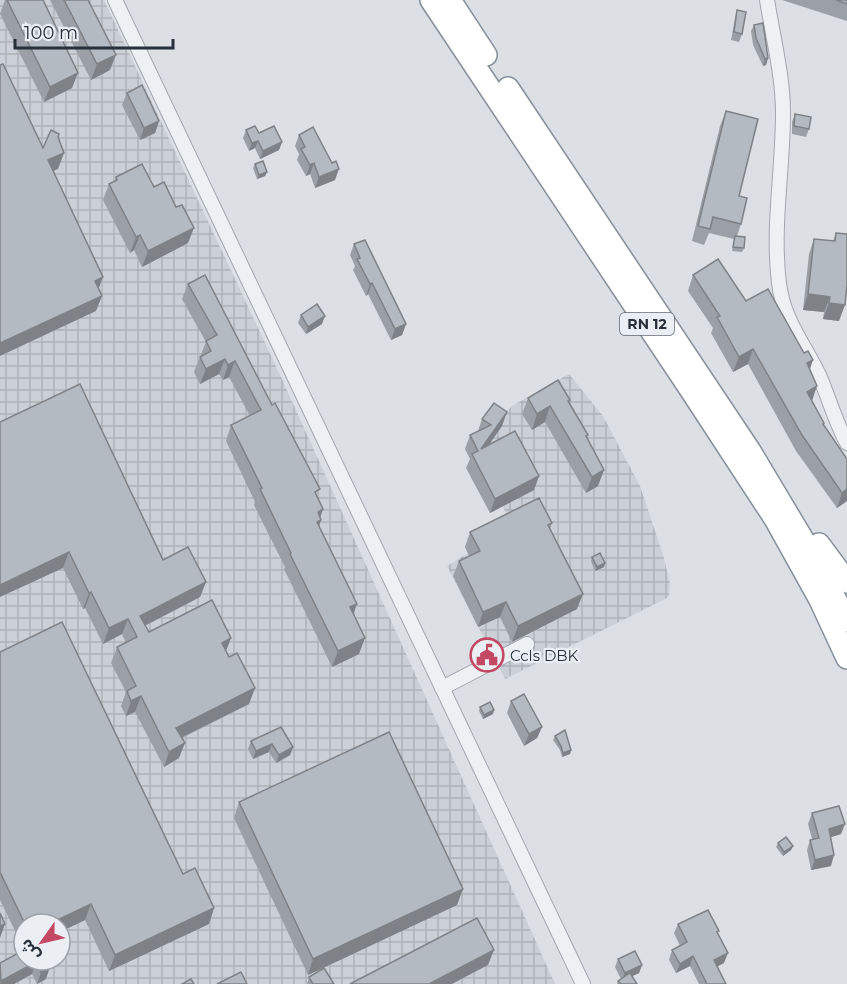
<svg xmlns="http://www.w3.org/2000/svg" width="847" height="984" font-family="Montserrat,'Noto Sans Arabic',sans-serif">
<style>
.industrial{fill:url(#industrial-grid);fill-rule:evenodd}
.lines{fill:none;stroke-linecap:round;stroke-linejoin:round}
.minor-casing{stroke:#a2a7ae;stroke-width:16}
.highway-casing{stroke:#858f9b;stroke-width:24}
.minor{stroke:#eef1f4;stroke-width:14}
.highway{stroke:#fff;stroke-width:21}
.wall{fill:#9ba0a6}
.shaded-wall{fill:#7e8287}
.building{fill:#b4bac1;stroke:#7e8287;stroke-width:1.5}
.labels{text-anchor:middle;dominant-baseline:central;stroke-width:4.5;stroke-linejoin:round;paint-order:stroke}
.shield{fill:#ebeff3;stroke:#626972;stroke-width:1.5}
.shield-label{font-size:14px;font-weight:bold;fill:#272f3a}
.poi-label{font-size:15px;fill:#272f3a;stroke:#ebeff3;text-anchor:start}
</style>
<defs>
<pattern id="industrial-grid" width="8" height="8" patternUnits="userSpaceOnUse" patternTransform="scale(1.5)"><rect width="8" height="8" fill="#cad0d6"/><path d="M0 4h8M4 0v8" fill="none" stroke="#aeb3b8"/></pattern>
</defs>
<rect width="100%" height="100%" fill="#dce0e5"/>
<!-- industrial -->
<g class="industrial">
<path d="M0,0h104l178,379 273,605h-555zM24,924h36v36h-36z"/>
<path d="M569,374l34,42 37,70 23,69 7,28 -1,14 -164,82 -58,-113 64,-40 -34,-83 35,-37z"/>
</g>
<g class="lines">
<!-- minor casing -->
<g class="minor-casing">
<g id="minor">
<path d="M115,0l468,984"/>
<path d="M767,0c6,37 16,76 16,113 0,57 -11,114 -4,170 4,36 25,61 40,92 10,23 16,46 28,68"/>
<path d="M442,688l85,-44"/>
</g>
</g>
<!-- highway casing -->
<g class="highway-casing">
<g id="highway">
<path d="M431,0l261,392 83,127 45,81 27,58"/>
<path d="M450,0l36,55"/>
<path d="M508,88l242,363 61,102 36,68"/>
<path d="M819,544l28,38"/>
</g>
</g>
<!-- minor -->
<use href="#minor" class="minor"/>
<!-- highway -->
<use href="#highway" class="highway"/>
</g>
<!-- wall -->
<g class="wall">
<path d="M5,0h38l29,88 -28,14 -44,-88z"/>
<path d="M50,0h38l22,70 -19,10z"/>
<path d="M782,0h65v21z"/>
<path d="M737,10l5,24 -3,8 -8,-2 4,-22z"/>
<path d="M754,25l14,33 -2,7 -3,1 -10,-21 -2,-14z"/>
<path d="M127,93l32,28 -4,12 -15,7 -18,-35z"/>
<path d="M726,111l13,85 2,28 -4,12 7,12 -2,4 -10,-1 2,-12 -25,-6 -5,12 -12,-4 28,-115z"/>
<path d="M795,114l14,15 -3,8 -14,-3v-12z"/>
<path d="M246,130l13,3 23,9 -3,8 -19,9 -5,-11 -6,3 -6,-13z"/>
<path d="M299,135l36,45 -20,8 -5,-14 -4,2 -9,-16 2,-6 -4,-8z"/>
<path d="M255,164l12,8 -2,4 -8,3 -4,-11z"/>
<path d="M116,177l38,10 22,20 12,36 -46,24 -8,-17 -4,3 -27,-53 6,-16 5,-2z"/>
<path d="M836,233l3,88 -16,-2 1,-7 -21,-2 6,-56 5,-15 19,2z"/>
<path d="M354,244l52,80 -4,11 -11,5 -23,-46 -2,2 -13,-26 2,-4 -5,-11z"/>
<path d="M693,275l53,26 64,69 2,31 11,23 24,35v42l-10,7 -41,-57 -48,-87 -15,8 -22,-39 2,-5 -25,-37z"/>
<path d="M188,284l129,212 3,21 -1,10 34,87 6,40 -27,13 -48,-98 1,-2 -31,-62 1,-3 -29,-61 5,-16 19,-9 -21,-39 -6,3 -4,-6 -19,10 -6,-12 12,-30 -24,-43z"/>
<path d="M301,315l21,9 -16,10 -8,-11z"/>
<path d="M528,398l42,2 -1,3 19,32 -1,3 11,48 -12,7 -41,-71 -13,8 -10,-16z"/>
<path d="M482,419l20,7 -13,19 50,31 -5,14 -44,23 -24,-45 4,-9 -5,-10 5,-14 8,-4z"/>
<path d="M0,422l163,138 43,22 -6,15 -55,29 4,6 77,20 23,52 -67,34 -3,20 -15,9 -29,-55 -9,4 -5,-10 5,-14 -15,-29 6,-16 9,-4 -4,-9 -19,10 -18,-36 -2,1 -20,-41z"/>
<path d="M552,523l-2,6 27,80 -65,33 -12,-25 -22,10 -25,-51 6,-15 10,-5 -4,-9 5,-15z"/>
<path d="M592,557l13,6 -1,4 -9,4 -4,-10z"/>
<path d="M0,652l183,222 31,34 -5,16 -100,47 -24,-51 -25,12v-8h-36v25l-24,-49z"/>
<path d="M511,701l31,26 -5,11 -13,8 -17,-33z"/>
<path d="M480,707l13,7 -10,5 -4,-8z"/>
<path d="M281,727l12,20 -3,8 -14,8 -7,-11 -16,7 -5,-10 3,-8z"/>
<path d="M555,736l16,14 -1,4 -8,3 -2,-7 -7,-10z"/>
<path d="M239,802l218,103 -149,70 -74,-157z"/>
<path d="M812,813l29,21 -10,3v29l-20,4 -4,-20 3,-10 2,-1 -4,-15z"/>
<path d="M778,843l15,3 -2,4 -8,6 -7,-9z"/>
<path d="M678,924l40,10 6,29 -7,3 9,18h-27l-9,-18 -14,7 -7,-13 3,-10 8,-4 -6,-13z"/>
<path d="M618,959l24,6 -3,8 -7,3 5,8h-20l1,-3 3,-2 -6,-12z"/>
<path d="M46,960v19l-9,5 -5,-10 -18,10h-14v-21z"/>
<path d="M309,977l25,7h-27z"/>
</g>
<!-- shaded-wall -->
<g class="shaded-wall">
<path d="M116,55l-6,15 -19,10 6,-16z"/>
<path d="M768,58l-2,7 -3,1 2,-7z"/>
<path d="M78,73l-6,15 -28,14 6,-15z"/>
<path d="M159,121l-4,12 -15,7 4,-12z"/>
<path d="M258,141l-3,7 -6,3 3,-8z"/>
<path d="M282,142l-3,8 -19,9 3,-8z"/>
<path d="M64,153l-6,16 -16,6 6,-15z"/>
<path d="M314,163l-4,11 -4,2 4,-11z"/>
<path d="M339,169l-4,11 -20,8 4,-11z"/>
<path d="M267,172l-2,4 -8,3 2,-4z"/>
<path d="M194,228l-6,15 -46,24 6,-16z"/>
<path d="M140,235l-6,15 -4,3 6,-16z"/>
<path d="M103,277l-6,16 -2,-12z"/>
<path d="M372,283l-4,11 -2,2 4,-12z"/>
<path d="M808,294l22,3 -6,15 -21,-2z"/>
<path d="M102,296l-6,15 -96,45v-13z"/>
<path d="M829,303l16,2 -6,16 -16,-2z"/>
<path d="M325,316l-3,8 -16,10 2,-7z"/>
<path d="M406,324l-4,11 -11,5 4,-11z"/>
<path d="M753,349l-5,15 -15,8 6,-15z"/>
<path d="M225,359l-6,15 -19,10 6,-15z"/>
<path d="M813,360l-5,15 -1,-12z"/>
<path d="M235,361l-6,16 -6,3 5,-15z"/>
<path d="M817,386l-5,15 -5,-9z"/>
<path d="M550,406l-5,16 -13,8 5,-16z"/>
<path d="M507,412l-5,14 -26,37 5,-14z"/>
<path d="M604,470l-6,16 -12,7 6,-16z"/>
<path d="M539,476l-5,14 -44,23 5,-14z"/>
<path d="M847,489v12l-10,7 5,-15z"/>
<path d="M323,509l-4,12 2,-1 -5,15 2,-23z"/>
<path d="M69,552l-6,16 -63,29v-12z"/>
<path d="M605,563l-1,4 -9,4 2,-4z"/>
<path d="M206,582l-6,15 -66,34 6,-15z"/>
<path d="M91,592l-6,16 -2,1 6,-16z"/>
<path d="M583,594l-6,15 -65,33 6,-16z"/>
<path d="M506,602l-6,15 -22,10 5,-15z"/>
<path d="M357,604l-6,16 -1,-13z"/>
<path d="M128,619l-6,15 -19,10 6,-16z"/>
<path d="M231,638l-6,16 -3,-11z"/>
<path d="M365,638l-6,16 -27,13 6,-16z"/>
<path d="M255,688l-6,16 -79,39 6,-15z"/>
<path d="M141,696l-6,16 -9,4 5,-15z"/>
<path d="M494,710l-1,4 -10,5 1,-4z"/>
<path d="M542,727l-5,11 -13,8 5,-12z"/>
<path d="M185,743l-6,15 -15,9 5,-15z"/>
<path d="M272,744l-3,8 -16,7 3,-8z"/>
<path d="M293,747l-3,8 -14,8 3,-8z"/>
<path d="M571,750l-1,4 -8,3 1,-4z"/>
<path d="M845,824l-4,10 -16,5 4,-10z"/>
<path d="M793,846l-2,4 -8,6 1,-4z"/>
<path d="M834,855l-3,11 -20,4 4,-10z"/>
<path d="M463,889l-6,16 -149,70 5,-16z"/>
<path d="M91,904l-6,16 -25,12v-8h-11z"/>
<path d="M214,908l-5,16 -100,47 6,-16z"/>
<path d="M5,924l-5,14v-12z"/>
<path d="M494,950l-6,15 -36,19h-23z"/>
<path d="M728,953l-4,10 -13,7 3,-10z"/>
<path d="M693,956l-3,10 -14,7 4,-9z"/>
<path d="M36,962l-4,12 -18,10h-14l1,-3z"/>
<path d="M642,965l-3,8 -17,8 3,-8z"/>
<path d="M50,967l-4,12 -9,5 4,-12z"/>
</g>
<!-- building -->
<g class="building">
<path d="M7,0h36l35,73 -28,14z"/>
<path d="M64,0h24l28,55 -19,9z"/>
<path d="M836,0h11v4z"/>
<path d="M737,10l9,2 -4,22 -8,-2z"/>
<path d="M763,23l5,35 -3,1 -9,-21 -2,-13z"/>
<path d="M3,64l40,84 8,-18 8,4 -1,3 6,16 -16,7 55,117 -8,4 7,15 -102,47v-278z"/>
<path d="M142,85l17,36 -15,7 -17,-35z"/>
<path d="M726,111l32,8 -19,77 8,2 -6,26 -28,-7 -3,12 -12,-3z"/>
<path d="M795,114l16,3 -2,12 -15,-3z"/>
<path d="M255,126l4,7 15,-7 8,16 -19,9 -5,-10 -6,2 -6,-13z"/>
<path d="M313,127l19,36 4,-2 3,8 -20,8 -5,-14 -4,2 -9,-16 4,-2 -6,-12z"/>
<path d="M263,161l4,11 -8,3 -4,-11z"/>
<path d="M142,164l12,23 10,-5 12,25 6,-2 12,23 -46,23 -8,-16 -4,2 -27,-53 8,-4 -1,-3z"/>
<path d="M836,233l11,1v51l-2,20 -16,-2 1,-6 -22,-3 6,-55 21,2z"/>
<path d="M735,236l10,1 -1,11 -11,-1z"/>
<path d="M365,240l41,84 -11,5 -23,-46 -2,1 -13,-25 3,-1 -6,-14z"/>
<path d="M718,259l28,42 22,-12 36,64 4,-2 5,9 -6,3 10,23 -10,6 17,31 -1,1 24,35v30l-5,4 -40,-58 -49,-86 -14,8 -22,-40 3,-1 -27,-41z"/>
<path d="M205,275l67,130 3,-2 45,86 -5,3 8,17 -5,3 3,8 -4,2 40,82 -7,3 15,31 -27,13 -48,-97 1,-1 -31,-64 2,-1 -31,-63 30,-15 -26,-49 -7,4 -3,-6 -19,10 -6,-12 11,-6 -5,-10 11,-6 -29,-51z"/>
<path d="M317,304l8,12 -17,11 -7,-12z"/>
<path d="M558,380l12,20 -2,1 20,34 -2,1 18,34 -12,7 -42,-71 -13,8 -9,-16z"/>
<path d="M80,384l83,176 25,-13 18,35 -66,34 9,16 63,-32 19,38 -9,5 7,14 8,-4 18,35 -79,40 9,15 -16,9 -28,-56 -10,5 -4,-10 9,-5 -19,-39 20,-10 -9,-18 -19,9 -18,-36 -2,1 -20,-41 -69,33v-163z"/>
<path d="M494,403l13,9 -26,37 34,-18 24,45 -44,23 -23,-45 6,-3 -8,-16 21,-10 -9,-6z"/>
<path d="M539,498l13,25 -4,2 35,69 -65,32 -12,-24 -23,10 -24,-51 21,-10 -10,-19z"/>
<path d="M600,553l5,10 -8,4 -5,-10z"/>
<path d="M62,622l121,252 12,-6 19,40 -99,47 -24,-51 -42,20h-24l-25,-52v-220z"/>
<path d="M524,694l18,33 -13,7 -18,-33z"/>
<path d="M490,702l4,8 -10,5 -4,-8z"/>
<path d="M281,727l12,20 -14,8 -7,-11 -16,7 -5,-10z"/>
<path d="M565,730l6,20 -8,3 -2,-7 -6,-10z"/>
<path d="M389,732l74,157 -150,70 -74,-157z"/>
<path d="M839,806l6,18 -16,5 5,26 -19,5 -5,-20 9,-2 -7,-25z"/>
<path d="M786,837l7,9 -9,6 -6,-9z"/>
<path d="M708,910l11,21 -2,1 11,21 -14,7 12,24h-19l-14,-28 -13,8 -8,-14 15,-8 -9,-18z"/>
<path d="M0,913l5,11 -5,2z"/>
<path d="M477,918l17,32 -65,34h-79z"/>
<path d="M24,950v10h22l4,7 -9,5 -5,-10 -35,19 -1,-18z"/>
<path d="M635,951l7,14 -17,8 -7,-14z"/>
<path d="M324,968l10,16h-21l-4,-7z"/>
<path d="M241,972l6,12h-30z"/>
<path d="M630,973l7,11h-16l-3,-3z"/>
<path d="M191,979l3,5h-12z"/>
</g>
<!-- icons -->
<defs>
<g id="civic-ring" transform="scale(1.725)"><circle r="9.5" fill="#ebeff3" stroke="#c34864" stroke-width="1.5"/><path d="M-.6-6.5H3V-4.5H.6V-3L4-1V1h2V6H-6V1h2V-1L-.6-3ZM-1.2 2.5V6h2.4V2.5Z" fill="#c34864"/></g>
</defs>
<g fill-rule="evenodd">
<use href="#civic-ring" x="487" y="655"/>
</g>
<g class="labels">
<!-- shield labels -->
<rect class="shield" x="620" y="313" width="54" height="22" rx="4.5"/>
<g class="shield-label">
<text x="647" y="324">RN 12</text>
</g>
<!-- poi labels -->
<g class="poi-label">
<text x="510" y="655">Ccls DBK</text>
</g>
</g>
<!-- north arrow -->
<g transform="translate(42 942) rotate(236)"><circle r="28" fill="#ebeff3" stroke="#9da2a9" stroke-width="1.5"/>
<path d="M0-4.5L10 22L0 15L-10 22Z" fill="#c34864"/>
<text y="-9" font-size="16" font-weight="bold" text-anchor="middle" fill="#272f3a">ش</text>
</g>
<!-- scale -->
<path d="M15 39v9h158v-9" fill="none" stroke="#272f3a" stroke-width="3"/>
<text x="24" y="39" font-size="18" fill="#272f3a" stroke="#ebeff3" stroke-width="4.5" paint-order="stroke">100 m</text>
</svg>
